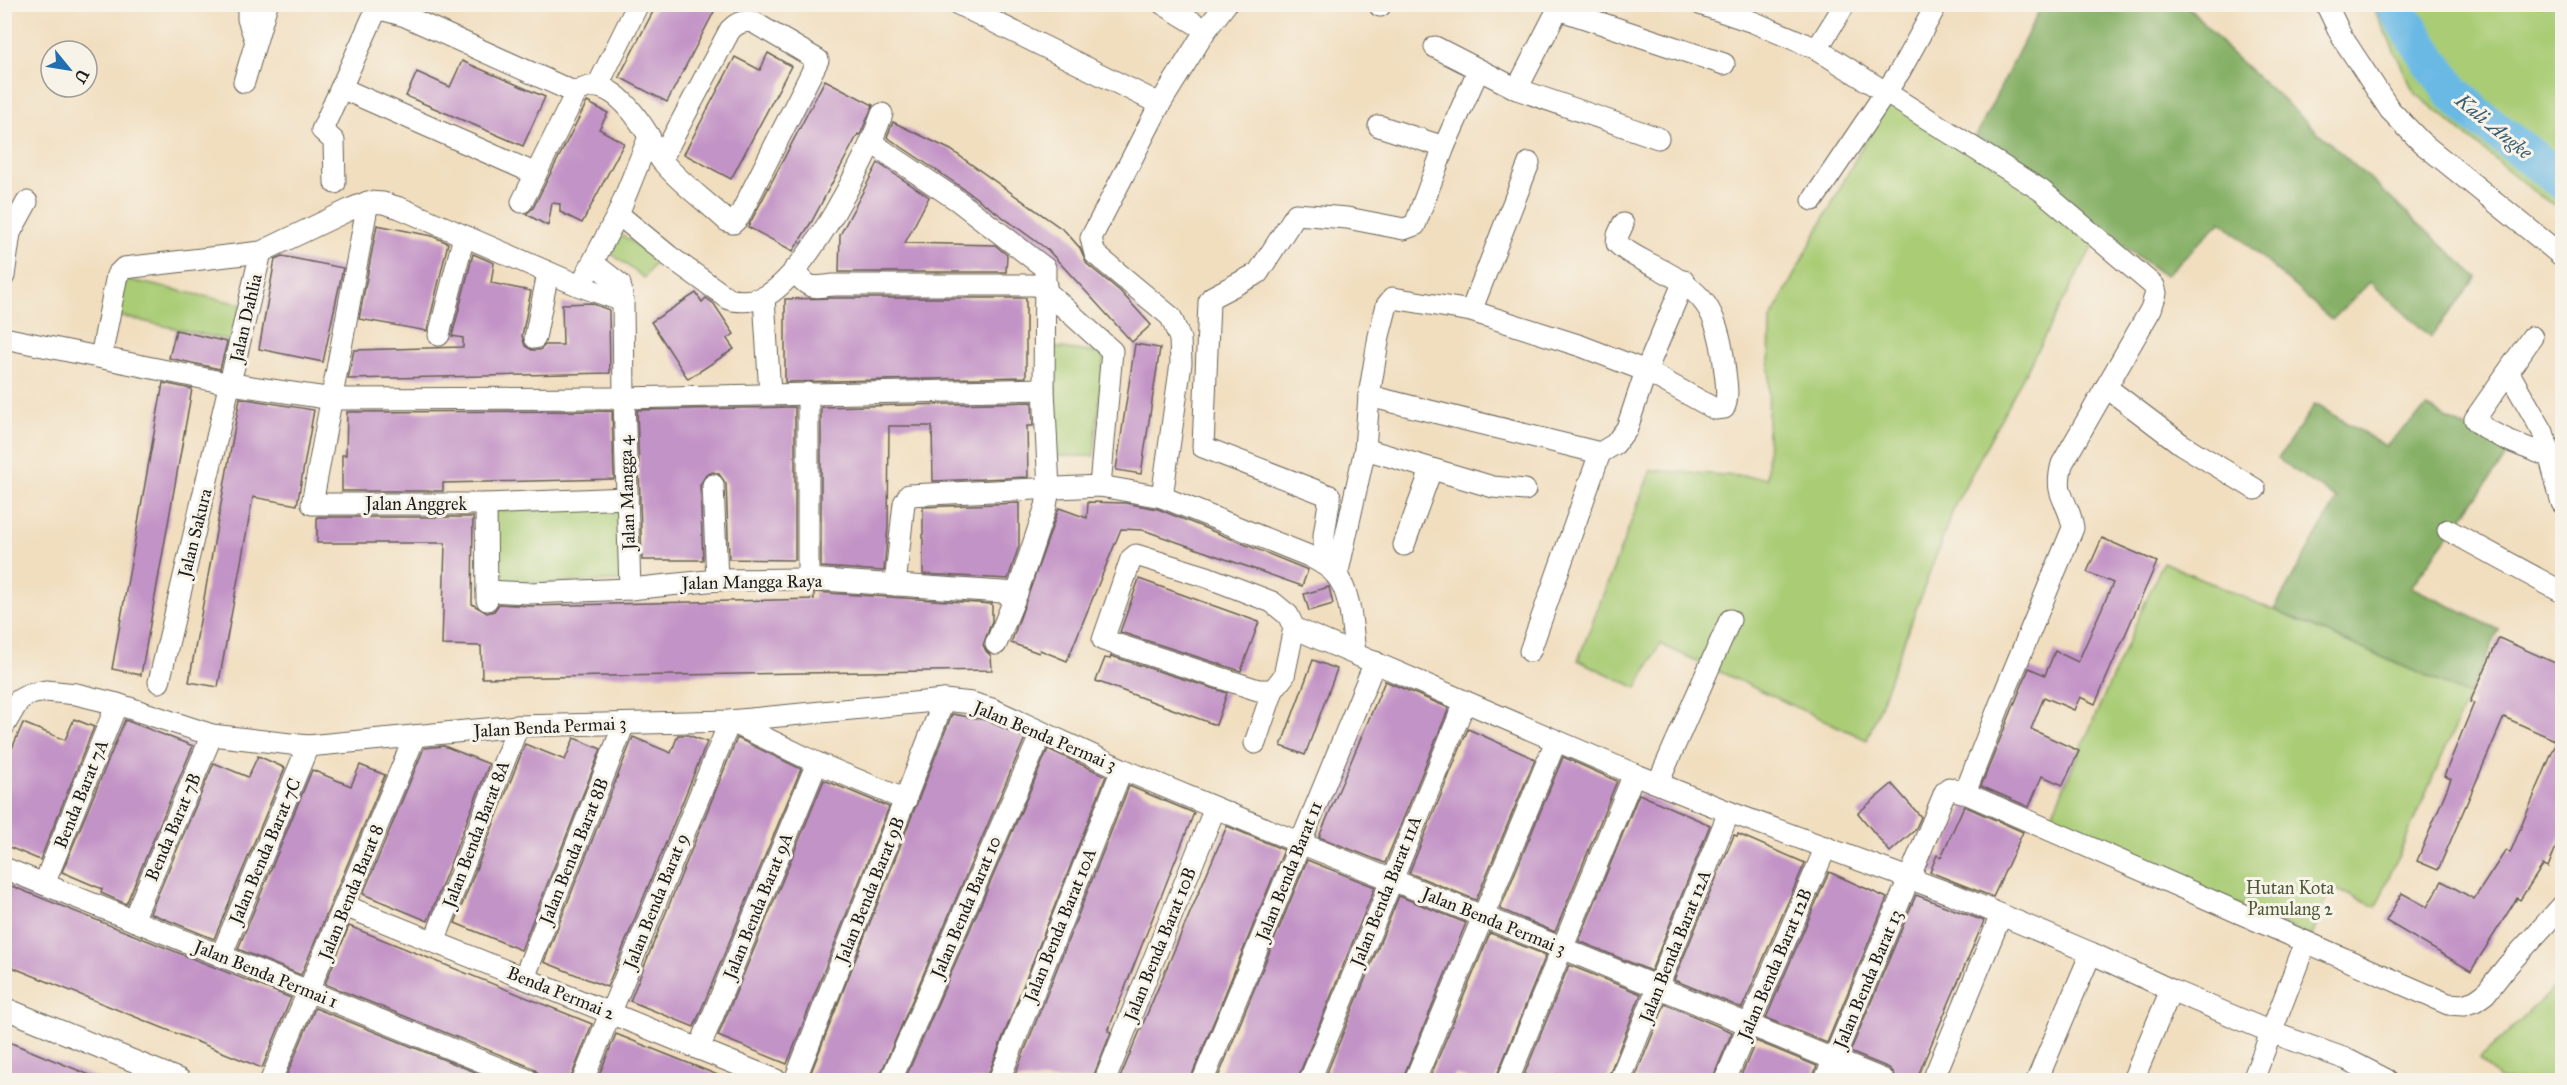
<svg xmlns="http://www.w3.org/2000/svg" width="2567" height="1085" font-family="'IM FELL Great Primer',serif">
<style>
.green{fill:#a9cc75;stroke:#627448;stroke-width:1.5}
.forest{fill:#86b066;stroke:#516641;stroke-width:1.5}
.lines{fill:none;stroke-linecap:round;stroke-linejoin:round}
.river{stroke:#6ab9e5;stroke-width:38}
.building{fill:#c293c6}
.minor-casing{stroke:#676055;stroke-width:23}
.minor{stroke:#fff;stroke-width:21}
.labels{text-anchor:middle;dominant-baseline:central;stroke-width:6;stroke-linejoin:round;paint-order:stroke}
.street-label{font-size:18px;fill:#1c1c1c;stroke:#f7f3e8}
.park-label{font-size:18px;fill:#4d5a3b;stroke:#f7f3e8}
.water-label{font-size:20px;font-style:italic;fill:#3b5b6c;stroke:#f7f3e8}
</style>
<rect width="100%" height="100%" fill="#f7f3e8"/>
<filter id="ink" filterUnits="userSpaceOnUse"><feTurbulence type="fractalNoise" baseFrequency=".0167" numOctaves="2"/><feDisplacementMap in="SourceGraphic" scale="12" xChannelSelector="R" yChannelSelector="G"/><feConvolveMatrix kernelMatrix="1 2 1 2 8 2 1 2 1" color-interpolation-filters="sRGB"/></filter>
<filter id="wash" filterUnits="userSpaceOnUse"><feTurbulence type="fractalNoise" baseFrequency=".008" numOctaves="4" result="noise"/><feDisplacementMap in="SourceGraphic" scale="24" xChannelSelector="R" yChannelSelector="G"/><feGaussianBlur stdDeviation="1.35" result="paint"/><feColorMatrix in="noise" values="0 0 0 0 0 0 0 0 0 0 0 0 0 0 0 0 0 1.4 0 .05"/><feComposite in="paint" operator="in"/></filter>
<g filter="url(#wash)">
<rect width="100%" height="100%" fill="#f1debf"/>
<!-- green -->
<g class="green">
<path d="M2372,5h190v204l-24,-14 -124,-103z"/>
<path d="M1887,100l214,130 -146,275 -88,235 -207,-96 -23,44 -59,-28 73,-190 116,8 3,-158z"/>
<path d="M621,234l36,26 -13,18 -36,-27z"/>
<path d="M125,279l116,25 -8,37 -114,-25z"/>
<path d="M1054,347l50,7 -10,102h-38z"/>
<path d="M620,506l2,75 -128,3v-73z"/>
<path d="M2163,562l306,133 -93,212 -46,-20 -18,50 -263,-116z"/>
<path d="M2562,980v100h-63l-19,-21z"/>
</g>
<!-- forest -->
<g class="forest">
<path d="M2042,5h145l42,46 248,226 -46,60 -61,-55 -38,38 -111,-99 -56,55 -191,-136z"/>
<path d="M2315,404l70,42 42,-39 82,46 -98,134 88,43 -30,65 -195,-85 63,-111 -59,-40z"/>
</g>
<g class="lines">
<!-- river -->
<path class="river" d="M2393,4l58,87 23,22 88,68"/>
</g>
<g id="blocks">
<!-- building -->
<g class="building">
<path d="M657,4h61l-51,98 -48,-25z"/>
<path d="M768,53l23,13 -60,113 -47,-25 51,-97 25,13z"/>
<path d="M462,61l83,36 -22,49 -117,-50 11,-24 33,15z"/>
<path d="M825,80l48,25 -13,30 -2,-1 -46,87 -19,30 -45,-24z"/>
<path d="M587,102l21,11 -9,16 25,14 -42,80 -22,-11v-8l-8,-1 -4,23 -22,-12 7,-6z"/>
<path d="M893,122l58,28 114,81 15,17 7,16 33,27 31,34 -19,17 -84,-92 -84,-61 -77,-52z"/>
<path d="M878,163l51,34 -24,46 90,2 12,10 -1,17h-167l1,-37z"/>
<path d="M377,225l55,11 16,7 -21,88 -68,-12z"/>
<path d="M473,254l21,9 -3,20 40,8 -9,45 3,10 7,4h8l5,-5h18l-1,-41 29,-1 18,7 1,63 -262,6 6,-29 109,-3v-9l-11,-2z"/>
<path d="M282,256l61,12 -20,94 -64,-13 16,-90z"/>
<path d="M696,293l6,9 4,-4 8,6 20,30 -7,5 7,10 -46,30 -37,-57z"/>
<path d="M838,298h188v79l-241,5v-83z"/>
<path d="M176,330l51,12 -7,27 -51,-11z"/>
<path d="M1135,344l25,4 -19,126 -25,-4z"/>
<path d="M163,383l29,6 -51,286 -29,-6z"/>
<path d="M240,398l74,12 -17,95 -44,-8 -35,190 -29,-5z"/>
<path d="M1032,402l1,24h-6l1,51 -95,4 -1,-55h-43l-1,101 -4,44 -63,-4v-160z"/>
<path d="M795,407v153l-66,-1 -3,-75 -7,-10 -6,-2 -7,3 -6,10 3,75h-61l-5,-150z"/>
<path d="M612,411l2,68 -171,4v8h-101v-36h4l1,-43z"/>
<path d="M1088,502l37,1 33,6 150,61 -6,16 -159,-56 -22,-1 -54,132 -27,-11 -1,3 -28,-10 48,-135 28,10z"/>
<path d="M1019,503v43l-11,33 -85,-5v-67z"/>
<path d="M317,517h156l-1,87 15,9 7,-2 5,-7 32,2 283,-7v-7l178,12v17l-9,24 3,6 5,5 1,14 -510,8 -1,-32 -39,-1 3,-102h-128z"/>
<path d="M2102,538l55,24 -62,142 -15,-7 -6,13 -30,-13 -13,32 48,22 -16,34 -21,-9 -13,31 -48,-21 48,-118 16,7 10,-24 23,11 35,-79 -26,-11z"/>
<path d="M1139,579l120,43 -18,49 -121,-39z"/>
<path d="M1329,587l4,17 -24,7 -5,-17z"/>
<path d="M2499,638l63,28v166l-14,35 -5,-2 -23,35 -3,-2 -46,73 -85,-50 16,-28 25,14 15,-26 32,18 32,-49 4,3 47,-112 -53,-24 -66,153 -21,-9 34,-82 -7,-3 30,-73 -4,-1z"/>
<path d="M1111,656l116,37 -11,32 -120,-44 9,-23 5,1z"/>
<path d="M1313,660l24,9 -32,86 -24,-9z"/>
<path d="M1385,681l64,27 -64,155 -66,-26z"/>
<path d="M952,714l34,6 39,18 -147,342h-70z"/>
<path d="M74,719l20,8 -54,133 -36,-15v-78l19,-44 42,17z"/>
<path d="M125,720l68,26 -67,158 -25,-11 1,-4 -40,-17z"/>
<path d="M1468,729l67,30 -59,141 -67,-27z"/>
<path d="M678,735h10l19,7 -100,245 -63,-25 89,-225 38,16z"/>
<path d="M574,738l27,11 -80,201 -66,-27 70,-179 40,16z"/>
<path d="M737,738l64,31 -107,258 -64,-26z"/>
<path d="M444,746l45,18 -61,157 -65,-27 61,-146z"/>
<path d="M1048,749l58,27 -120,304h-71l-9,-3z"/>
<path d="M258,756l27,12 -71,171 -64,-26 64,-150 34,14z"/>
<path d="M1563,757l54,24 -62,151 -55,-23z"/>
<path d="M360,765l25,10 -84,200 -63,-26 74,-179 39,16z"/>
<path d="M824,780l65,27 -102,257 -69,-28z"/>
<path d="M1892,784l29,33 -6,13 -25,22 -32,-39z"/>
<path d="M1129,786l65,27 -86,218 3,1 -19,48h-79z"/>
<path d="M1639,794l71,31 -59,146 -72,-30z"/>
<path d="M1964,806l59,26 -30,65 -63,-25 7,-17 4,2z"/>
<path d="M1227,826l57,24 -94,230h-71z"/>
<path d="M1738,834l67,29 -63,145 -68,-28 60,-145 3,1z"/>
<path d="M1307,860l68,27 -78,193h-80z"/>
<path d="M1829,872l58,26 -60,145 -61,-25z"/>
<path d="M4,883l287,115 -29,70 -258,-104z"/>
<path d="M1916,895l68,26 -68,159h-20l-2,-7 -5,-5 -39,-16z"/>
<path d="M1399,896l67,27 -64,157h-78z"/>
<path d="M349,926l243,98 -22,56h-30l-2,-7 -5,-5 -208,-84z"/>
<path d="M1490,933l56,22 -51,125h-25l-15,-6 -2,6h-24z"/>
<path d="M1569,965l72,29 -34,86h-34l-16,-6 -3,6h-32z"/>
<path d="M1665,1004l67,28 -20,48h-78z"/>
<path d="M315,1008l180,72h-201l-8,-3z"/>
<path d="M616,1034l114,46h-133z"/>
<path d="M4,1040l98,40h-76l-22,-8z"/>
<path d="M1756,1041l61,25 -5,14h-73z"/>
</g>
</g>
</g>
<g filter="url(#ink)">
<use href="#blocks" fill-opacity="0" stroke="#676055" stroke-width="1.5"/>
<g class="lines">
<!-- minor casing -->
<g class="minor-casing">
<g id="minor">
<path d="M248,4v15l7,20"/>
<path d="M958,4l202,100"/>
<path d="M1163,4l43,26"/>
<path d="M1700,4l53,18 64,27 225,142 112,95 2,7 -5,16 -89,155c-9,34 7,35 11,64l-71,171 -37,94"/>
<path d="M2326,4l16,33 48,73 32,33 140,113"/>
<path d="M1380,6l1,-2"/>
<path d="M1435,47l82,42 141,49"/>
<path d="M1817,49l28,-45"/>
<path d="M244,82l23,-78"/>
<path d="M598,85l40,-81"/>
<path d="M341,88l195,86"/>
<path d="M1517,89l41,-80 166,55"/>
<path d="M1379,126l65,21"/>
<path d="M872,143l85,57 88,68 -1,121 5,100 -3,17 -29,87 -21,51"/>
<path d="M335,183l-1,-42 -12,-11 55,-122 28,8 171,77"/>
<path d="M1813,200l87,-129 37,-67"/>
<path d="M368,202l-56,302h174l141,-6"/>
<path d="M522,202l54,-109c29,-23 59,20 73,43 4,8 7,18 13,25 18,22 44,40 65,60l6,2 6,-6 79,-157 -65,-38c-10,-2 -16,1 -23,8l-69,130"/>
<path d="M618,214l51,42 60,43c9,3 28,2 37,-3 43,-25 100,-135 116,-182"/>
<path d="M593,263l27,21 3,17 1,97 6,191"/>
<path d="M794,270c15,19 16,18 39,15h213"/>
<path d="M586,275l32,-61 31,-77"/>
<path d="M4,276l6,-43 17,-31"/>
<path d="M1046,291l66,60 -12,135"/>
<path d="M764,298l6,96"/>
<path d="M1471,311l58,-148"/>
<path d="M439,335l25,-99"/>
<path d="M2532,337l-57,82c8,14 60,32 76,38"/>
<path d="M4,338l227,46 102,15 291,-1 420,-9"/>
<path d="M535,338l13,-65"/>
<path d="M101,357l16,-82 7,-7 137,-16 92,-44 15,-6 15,1 17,5 180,78 43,15"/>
<path d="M2509,373l34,59 19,71"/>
<path d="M2106,387l75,57 74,45"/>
<path d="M808,393v186"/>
<path d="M1369,396l231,57 15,-9 12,-16 19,-57 38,-90"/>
<path d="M1365,449l128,38 32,3"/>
<path d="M713,485l4,95"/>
<path d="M1162,497l19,-134 -1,-24 -9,-22 -76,-63 -4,-16 69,-134 46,-74 20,-26"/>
<path d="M486,504l1,96"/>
<path d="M2448,530l114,62"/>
<path d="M1404,545l27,-75"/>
<path d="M1136,555l71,22 65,25 16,13 6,13 -10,48 -11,14h-15l-155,-50 28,-81z"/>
<path d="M1324,564v-29l6,-39 -127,-49 6,-145 3,-5 46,-24 38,-59 51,4 57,11 11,-4 29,-78 34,-76"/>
<path d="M1337,576l28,-127 4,-53 10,-60 8,-31 6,-7 78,13 110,35 65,25 69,38 9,-1c6,-12 1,-32 0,-45 -6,-52 -21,-73 -68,-96 -13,-7 -28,-13 -39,-24l1,-8 5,-11"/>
<path d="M895,585l9,-82 5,-8 191,-9 62,11 147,59c9,5 20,10 27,19 16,19 16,55 19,78"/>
<path d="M487,591l43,2 100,-4 87,-9 91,-1 209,14"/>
<path d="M1294,628l340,146 95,38 228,84 134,57 80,37 102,43 73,26 41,21"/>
<path d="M1530,651l70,-198"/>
<path d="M159,682l102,-430"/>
<path d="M4,726l15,-26 11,-6 16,-3 30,3 41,10 95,31 96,11 210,-20 212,-5 214,-21 28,3 20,6 130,60 178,74 262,105 322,132"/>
<path d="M1255,743l18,-53"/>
<path d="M1658,783l72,-163"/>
<path d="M4,868l524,212"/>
<path d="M44,884l73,-180"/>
<path d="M345,906l431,174"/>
<path d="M133,920l79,-185"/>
<path d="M434,942l84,-216"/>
<path d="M221,956l87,-210"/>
<path d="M524,978l100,-254"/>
<path d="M4,1008l176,72"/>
<path d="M699,1049l118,-286"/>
<path d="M271,1080l144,-344"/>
<path d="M583,1080l147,-359 87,42 89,37"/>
<path d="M795,1080l149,-380"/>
<path d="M891,1080l150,-346"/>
<path d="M999,1080l123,-311"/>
<path d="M1105,1080l110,-272"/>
<path d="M1203,1080l172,-418"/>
<path d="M1310,1080l155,-378"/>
<path d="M1415,1080l141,-339"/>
<path d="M1508,1080l126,-306"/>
<path d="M1620,1080l109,-268"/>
<path d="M1725,1080l101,-233"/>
<path d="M1825,1080l120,-288 4,-4 16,5 483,211 15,1 12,-4 10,-7 23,-29 54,-59"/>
<path d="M1933,1080l68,-165"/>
<path d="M2037,1080l54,-127"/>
<path d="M2133,1080l38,-90"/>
<path d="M2253,1080l52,-136"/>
</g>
</g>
<!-- minor -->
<use href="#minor" class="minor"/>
</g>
</g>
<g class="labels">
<!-- street labels -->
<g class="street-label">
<text transform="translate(246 318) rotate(-77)">Jalan Dahlia</text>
<text transform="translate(627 493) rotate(-92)">Jalan Mangga 4</text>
<text x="416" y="504">Jalan Anggrek</text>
<text transform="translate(195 533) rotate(-76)">Jalan Sakura</text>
<text transform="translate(752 582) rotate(-1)">Jalan Mangga Raya</text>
<text transform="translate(550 727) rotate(-3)">Jalan Benda Permai 3</text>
<text transform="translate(1045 736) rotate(23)">Jalan Benda Permai 3</text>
<text transform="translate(81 794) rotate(-68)">Benda Barat 7A</text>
<text transform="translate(173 827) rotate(-67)">Benda Barat 7B</text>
<text transform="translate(476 834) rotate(-69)">Jalan Benda Barat 8A</text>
<text transform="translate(265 851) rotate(-67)">Jalan Benda Barat 7C</text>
<text transform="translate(574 851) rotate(-68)">Jalan Benda Barat 8B</text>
<text transform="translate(1289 871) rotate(-68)">Jalan Benda Barat 11</text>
<text transform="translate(870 890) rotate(-68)">Jalan Benda Barat 9B</text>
<text transform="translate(1386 891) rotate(-68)">Jalan Benda Barat 11A</text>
<text transform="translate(351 892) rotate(-68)">Jalan Benda Barat 8</text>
<text transform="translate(656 901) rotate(-68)">Jalan Benda Barat 9</text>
<text transform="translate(758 906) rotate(-68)">Jalan Benda Barat 9A</text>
<text transform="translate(966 907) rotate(-67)">Jalan Benda Barat 10</text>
<text transform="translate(1494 921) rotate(22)">Jalan Benda Permai 3</text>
<text transform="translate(1060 925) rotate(-68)">Jalan Benda Barat 10A</text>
<text transform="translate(1160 944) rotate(-68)">Jalan Benda Barat 10B</text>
<text transform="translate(1675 946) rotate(-68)">Jalan Benda Barat 12A</text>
<text transform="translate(1775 964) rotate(-67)">Jalan Benda Barat 12B</text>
<text transform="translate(266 974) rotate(22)">Jalan Benda Permai 1</text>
<text transform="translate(1868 979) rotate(-67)">Jalan Benda Barat 13</text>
<text transform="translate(561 993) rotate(22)">Benda Permai 2</text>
</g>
<!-- park labels -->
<g class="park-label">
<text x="2290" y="888">Hutan Kota<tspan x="2290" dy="21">Pamulang 2</tspan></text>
</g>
<!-- water labels -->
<g class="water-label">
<text transform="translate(2494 126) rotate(39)">Kali Angke</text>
</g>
</g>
<!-- margin -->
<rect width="2567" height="1085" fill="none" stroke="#f7f3e8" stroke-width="24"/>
<!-- north arrow -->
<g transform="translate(69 69) rotate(120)"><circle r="28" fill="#f7f3e8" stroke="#9f9d96" stroke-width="1.5"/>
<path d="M0-4.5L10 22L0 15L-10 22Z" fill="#1f6fb2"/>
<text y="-9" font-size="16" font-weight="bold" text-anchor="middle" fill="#1c1c1c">U</text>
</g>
</svg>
